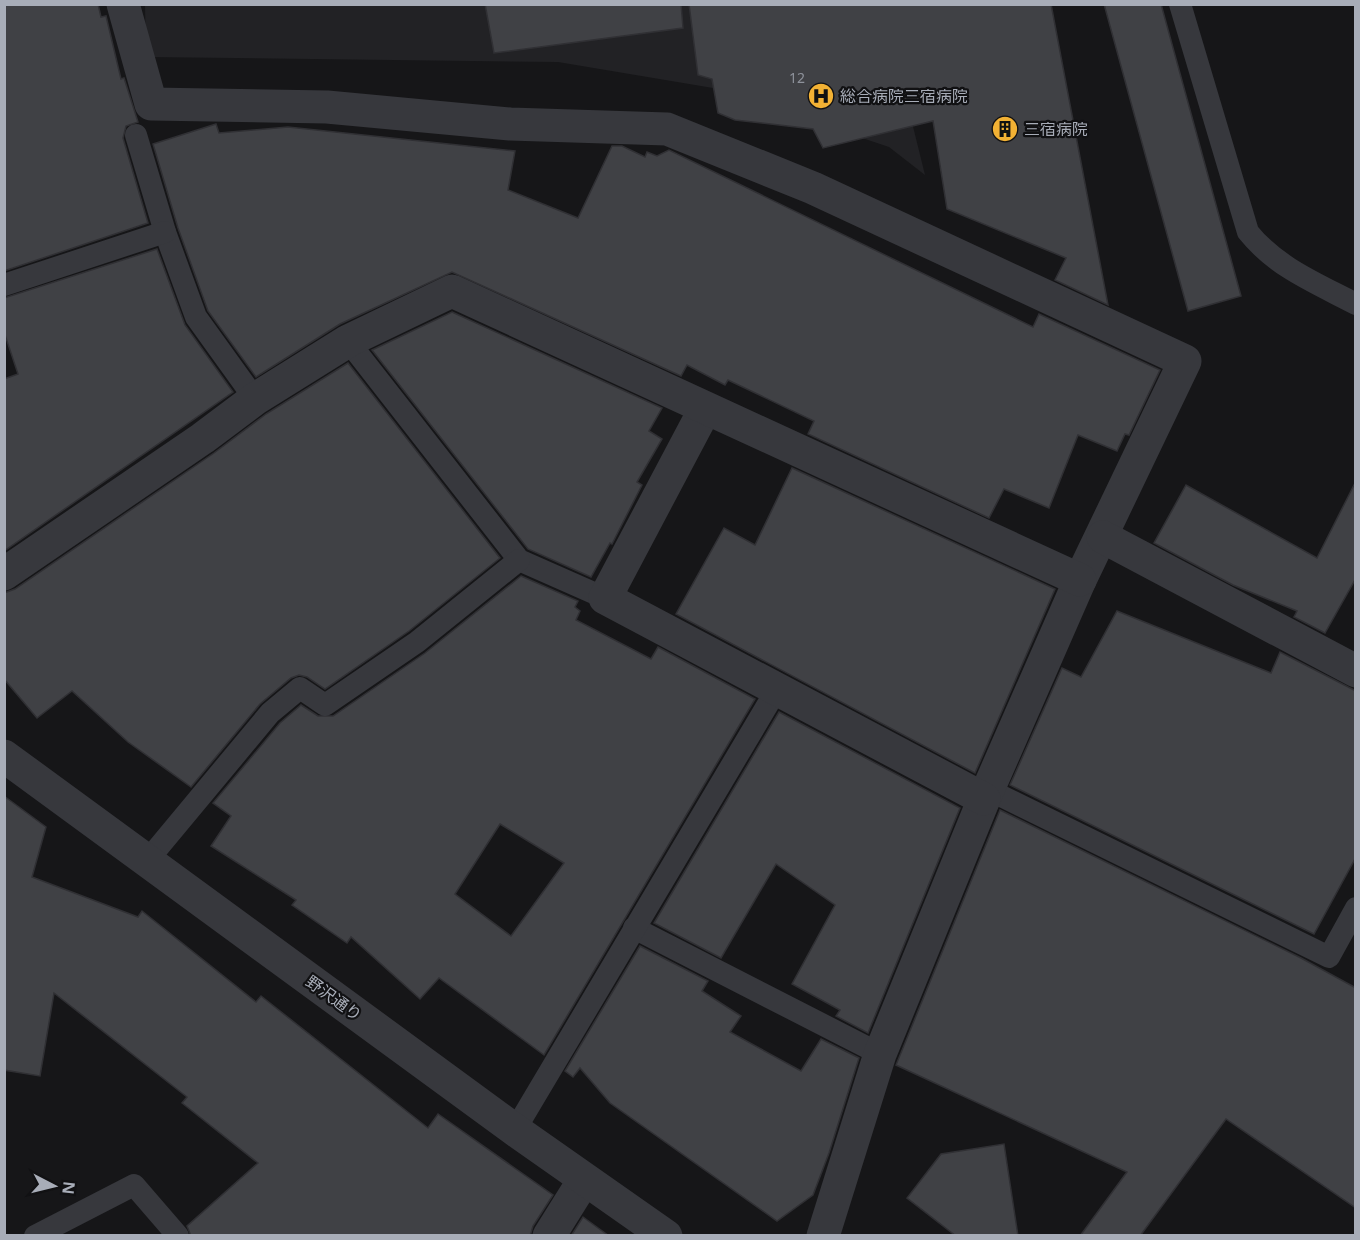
<svg xmlns="http://www.w3.org/2000/svg" width="1360" height="1240" font-family="'Noto Sans','Noto Sans JP',sans-serif">
<style>
.built{fill:#222225}
.building{fill:#404145;stroke:#303034;stroke-width:1.5;fill-rule:evenodd}
.lines{fill:none;stroke-linecap:round;stroke-linejoin:round}
.service{stroke:#37383d;stroke-width:22}
.minor{stroke:#37383d;stroke-width:33}
.tertiary{stroke:#37383d;stroke-width:33}
.labels{text-anchor:middle;dominant-baseline:central;stroke-width:4.5;stroke-linejoin:round;paint-order:stroke}
.number-label{font-size:14px;fill:#8e929b}
.poi-label{font-size:16px;fill:#a8adb8;stroke:#111113;text-anchor:start}
.street-label{font-size:16px;fill:#a8adb8;stroke:#111113}
</style>
<rect width="100%" height="100%" fill="#161618"/>
<!-- built -->
<path class="built" d="M145,5h738l42,170 -36,-28 -176,-59 -155,-26 -412,-5z"/>
<!-- building -->
<g class="building">
<path d="M4,4h94l3,13 5,-1 15,63 3,-1 14,44 -12,4 -3,12 25,85 -144,48z"/>
<path d="M485,4h196l2,24 -189,25z"/>
<path d="M689,4h362l57,301 -53,-25 11,-22 -119,-49 -14,-88 -110,27 -10,-19 -78,-9 -17,-7 -6,-34 -14,-4z"/>
<path d="M1104,4h57l80,292 -53,15z"/>
<path d="M216,124l3,9 69,-6 227,24 -7,39 70,28 34,-72h10l23,11 2,-5 10,4 12,-6 364,177 6,-13 121,56 -31,65 -4,-1 -8,17 -39,-16 -29,73 -45,-19 -15,29 -181,-84 6,-13 -86,-41 -3,5 -38,-20 -6,11 -229,-104 -112,52 -84,53 -48,-66 -30,-83 -25,-84z"/>
<path d="M157,249l28,76 48,67 -229,159v-172l14,-5 -14,-42v-34z"/>
<path d="M452,312l210,96 -13,23 13,8 -25,43 5,3 -30,59 -2,-1 -19,34 -63,-28 -156,-199z"/>
<path d="M348,363l152,195 -91,73 -84,58 -18,-12 -8,-2 -8,3 -31,26 -69,83 -63,-45 -56,-51 -35,27 -33,-39v-86l11,-4 199,-136 52,-39z"/>
<path d="M792,468l263,121 -80,184 -299,-159 48,-86 31,17z"/>
<path d="M1356,481v97l-31,55 -31,-16 3,-6 -64,-26 -79,-42 32,-58 131,73z"/>
<path d="M521,576l57,25 -3,6 5,4 -4,9 75,39 7,-12 97,52 -211,356 -105,-77 -19,21 -69,-62 -4,6 -55,-38 4,-5 -85,-54 20,-30 -18,-13 67,-80 21,-18 17,11h15l92,-63zM500,824l64,39 -53,73 -56,-42z"/>
<path d="M1117,611l154,62 9,-21 76,39v166l-42,77 -304,-149 52,-117 19,9z"/>
<path d="M779,712l181,96 -92,225 -32,-17 4,-6 -48,-26 43,-79 -59,-41 -55,94 -67,-35z"/>
<path d="M4,796l42,31 -14,50 106,40 4,-6 114,91 5,-6 167,132 10,-14 115,81 -20,31 -3,10h-339l-4,-10 71,-63 -76,-60 5,-6 -133,-104 -14,83 -36,-6z"/>
<path d="M1000,810l301,148 55,30v220l-130,-89 -86,117h-60l47,-64 -231,-107z"/>
<path d="M640,946l68,35 -6,10 39,25 -11,16 71,39 20,-32 38,19 -30,95 -16,42 -36,26 -167,-118 -30,-35 -7,9 -8,-6z"/>
<path d="M1004,1144l14,92h-62l-49,-38 34,-44z"/>
<path d="M583,1217l26,19h-38z"/>
</g>
<g class="lines">
<!-- service -->
<g class="service">
<path d="M1180,4l68,228c28,35 68,51 108,72"/>
<path d="M136,135l29,97 31,85 59,82"/>
<path d="M4,285l161,-53"/>
<path d="M348,341l171,219 86,38"/>
<path d="M989,790l340,167 27,-49"/>
<path d="M147,861l123,-148 30,-25 25,17 92,-63 102,-82"/>
<path d="M634,928l246,126"/>
<path d="M515,1130l262,-441"/>
<path d="M35,1236l99,-51 44,51"/>
</g>
<!-- minor -->
<g class="minor">
<path d="M123,4l28,100 176,3 183,17 157,5 146,59 372,173 -105,219 -96,219 -104,255 -57,182"/>
<path d="M705,409l-100,189 379,201"/>
<path d="M1103,537l253,134"/>
<path d="M4,574l199,-136 52,-39 93,-58 104,-50 628,289"/>
<path d="M549,1236l35,-56"/>
</g>
<!-- tertiary -->
<path class="tertiary" d="M4,756l511,374 151,106"/>
</g>
<!-- icons -->
<defs>
<g id="hospital-disc" transform="scale(1.35)"><circle r="9.5" fill="#f2b134" stroke="#111113"/><path d="M-5-5h3v3.5h4V-5h3V5h-3V1.5h-4V5h-3Z" fill="#111"/></g>
<g id="building-disc" transform="scale(1.35)"><circle r="9.5" fill="#f2b134" stroke="#111113"/><path d="M-4-6H4V6H1V3H-1V6H-4ZM-2.5-4.3h1.7v1.8h-1.7ZM.8-4.3h1.7v1.8H.8ZM-2.5-1h1.7V.8h-1.7ZM.8-1h1.7V.8H.8Z" fill="#111"/></g>
</defs>
<g fill-rule="evenodd">
<use href="#hospital-disc" x="821" y="96"/>
<use href="#building-disc" x="1005" y="129"/>
</g>
<g class="labels">
<!-- number labels -->
<g class="number-label">
<text x="797" y="77">12</text>
</g>
<!-- poi labels -->
<g class="poi-label">
<text x="840" y="96">総合病院三宿病院</text>
<text x="1024" y="129">三宿病院</text>
</g>
<!-- street labels -->
<g class="street-label">
<text transform="translate(334 998) rotate(36)">野沢通り</text>
</g>
</g>
<!-- border -->
<rect width="1360" height="1240" fill="none" stroke="#a8adb8" stroke-width="12"/>
<!-- north arrow -->
<g transform="translate(54 1186) rotate(97)" stroke="#111113" stroke-width="4.5" paint-order="stroke">
<path d="M0-4.5L10 22L0 15L-10 22Z" fill="#a8adb8"/>
<text y="-9" font-size="16" font-weight="bold" text-anchor="middle" fill="#a8adb8">N</text>
</g>
</svg>
